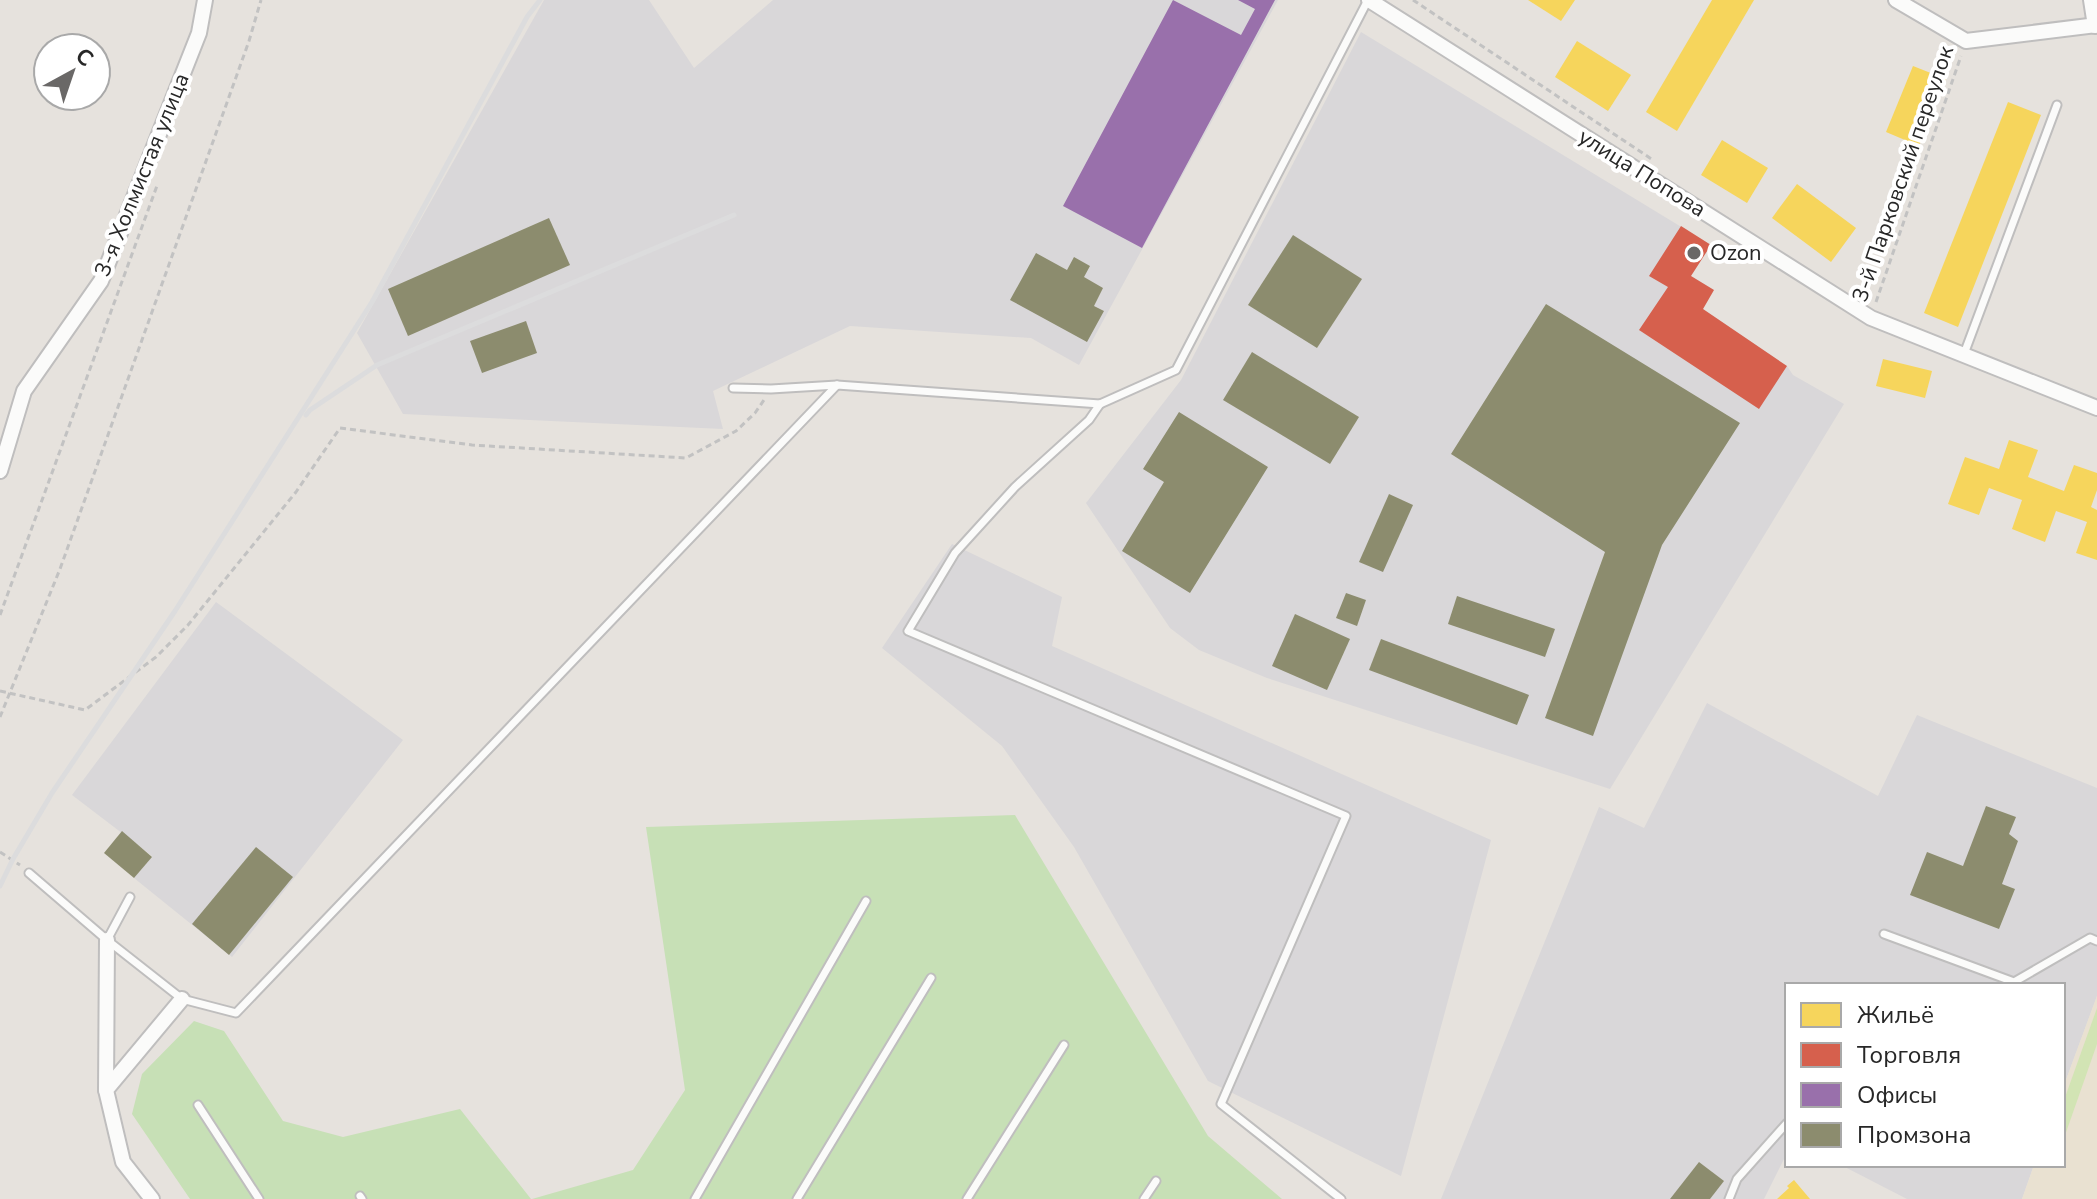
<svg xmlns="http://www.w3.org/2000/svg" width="2097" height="1199" font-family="'Nunito Sans',sans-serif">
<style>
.industrial{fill:#d9d7d9}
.education{fill:#e9e1d1}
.green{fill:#c7e0b6}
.pitch{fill:#d2e4b4}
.homes{fill:#f6d55c}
.shops{fill:#d6604d}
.offices{fill:#9970ab}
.industry{fill:#8c8c6e}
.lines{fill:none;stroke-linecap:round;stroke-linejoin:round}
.lane-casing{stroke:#bfbebe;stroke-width:11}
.street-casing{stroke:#bfbebe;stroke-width:18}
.path{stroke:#c2c2c2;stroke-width:3;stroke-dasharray:6 4;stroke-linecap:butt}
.lane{stroke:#fbfbfa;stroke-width:7}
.street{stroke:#fbfbfa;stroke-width:14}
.rail{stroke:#dcdcdd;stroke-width:5}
.poi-dot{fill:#6a6867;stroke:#fff;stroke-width:3}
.labels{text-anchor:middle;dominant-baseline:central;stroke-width:8;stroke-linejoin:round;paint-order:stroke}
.street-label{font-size:22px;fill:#272727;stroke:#fff}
.poi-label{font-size:22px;fill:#272727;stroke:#fff;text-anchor:start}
</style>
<rect width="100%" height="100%" fill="#e6e2dd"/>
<!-- industrial -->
<g class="industrial">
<path d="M544,0h105l45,68 79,-68h505l-199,365 -48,-27 -181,-12 -137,65 10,38 -320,-15 -46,-81z"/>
<path d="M1361,32l350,213 -20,31 23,14 -11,19 84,57 6,9 51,29 -234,385 -343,-111 -68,-28 -29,-22 -84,-125 95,-123z"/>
<path d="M952,544l110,53 -10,49 439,194 -90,336 -193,-95 -134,-234 -72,-101 -120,-98z"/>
<path d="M216,602l187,138 -171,217 -98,-79 18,-22 -80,-61z"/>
<path d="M1707,703l171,93 39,-81 180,73v208l-34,92v-103h-276v168l-23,46h-323l158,-392 45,21z"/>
<path d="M1841,1165h193l-12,34h-115z"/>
</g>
<!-- education -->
<path class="education" d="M2097,996v203h-75l12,-34h29v-77z"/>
<!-- green -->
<g class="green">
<path d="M1015,815l193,321 74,63h-750l101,-29 52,-80 -39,-263z"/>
<path d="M194,1021l30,10 59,90 60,16 117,-28 71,90h-341l-58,-85 10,-40z"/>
</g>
<!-- pitch -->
<path class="pitch" d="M2097,1008v36l-34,97v-38z"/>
<!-- homes -->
<g class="homes">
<path d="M1528,0h47l-14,21z"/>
<path d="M1712,0h42l-77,131 -31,-19z"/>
<path d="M1577,41l54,34 -23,36 -53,-34z"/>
<path d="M1913,66l33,13 -27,67 -33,-14z"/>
<path d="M2008,102l33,13 -83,212 -34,-14z"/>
<path d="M1722,140l46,28 -21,35 -46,-28z"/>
<path d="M1797,184l59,44 -25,34 -59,-44z"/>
<path d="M1883,359l49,12 -7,27 -49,-12z"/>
<path d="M2009,440l29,10 -10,27 36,14 10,-26 23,8v17l-6,17 6,3v50l-21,-7 11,-31 -31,-11 -11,31 -33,-13 10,-29 -33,-12 -10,27 -31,-11 17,-47 34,12z"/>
<path d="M1794,1180l16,19h-33l12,-11 -2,-2z"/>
</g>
<!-- shops -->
<path class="shops" d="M1681,226l30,19 -20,31 23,14 -11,19 84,57 -28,43 -120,-79 29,-43 -19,-11z"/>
<!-- offices -->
<path class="offices" d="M1173,0l68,35 14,-26 -17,-9h37l-133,248 -79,-42z"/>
<!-- industry -->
<g class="industry">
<path d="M549,218l21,47 -162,71 -20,-47z"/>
<path d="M1293,235l69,44 -45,69 -69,-43z"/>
<path d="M1036,253l31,17 7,-13 16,9 -6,11 19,11 -9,18 10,5 -17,31 -77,-42z"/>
<path d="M1546,304l194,119 -78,122 -69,191 -48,-18 60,-166 -154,-98z"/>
<path d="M526,321l11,32 -55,20 -12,-32z"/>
<path d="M1252,352l107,65 -29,47 -107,-64z"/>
<path d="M1179,412l89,55 -78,126 -68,-42 42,-69 -21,-13z"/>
<path d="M1389,494l24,11 -30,67 -24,-10z"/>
<path d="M1346,593l20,7 -9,26 -21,-8z"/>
<path d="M1457,596l98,33 -10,28 -97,-33z"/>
<path d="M1295,614l55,25 -23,51 -55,-24z"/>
<path d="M1381,639l148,56 -12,30 -148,-55z"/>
<path d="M1986,806l30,11 -7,17 9,7 -16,43 13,5 -16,40 -89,-34 17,-43 36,14z"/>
<path d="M122,831l30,26 -18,21 -30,-25z"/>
<path d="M256,847l37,30 -64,78 -37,-31z"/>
<path d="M1699,1162l25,19 -14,18h-40z"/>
</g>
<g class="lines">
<!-- lane casing -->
<g class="lane-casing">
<g id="lane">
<path d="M1964,354l93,-249"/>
<path d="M733,388l38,1 66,-4 263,19 76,-34 192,-370"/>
<path d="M1100,404l-11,16 -74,67 -60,66 -47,78 438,185 -125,288 120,95"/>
<path d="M29,873l78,67"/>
<path d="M130,897l-23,43 75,59 54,14 601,-628"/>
<path d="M1884,934l130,48 76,-44 7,3"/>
<path d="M198,1105l61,94"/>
<path d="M360,1196l2,3"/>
<path d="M695,1199l171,-298"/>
<path d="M797,1199l134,-221"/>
<path d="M967,1199l97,-154"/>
<path d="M1144,1199l12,-18"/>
<path d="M1729,1199l8,-20 50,-56"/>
</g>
</g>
<!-- street casing -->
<g class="street-casing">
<g id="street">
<path d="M1369,0l502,318 226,90"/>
<path d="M1896,0l70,41 131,-16"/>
<path d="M2091,0l4,26"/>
<path d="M0,471l24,-80 77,-110 98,-248 6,-33"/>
<path d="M106,1090l1,-150"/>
<path d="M152,1199l-29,-37 -17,-72 76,-91"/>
</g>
</g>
<!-- path -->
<g class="path">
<path d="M1413,0l240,160"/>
<path d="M1876,302l85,-246"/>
<path d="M0,615l158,-432"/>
<path d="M0,691l85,19 71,-53 32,-32 108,-133 44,-64 132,17 214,13 50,-27 19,-18 9,-13"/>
<path d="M0,717l60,-148 189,-528 12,-41"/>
<path d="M0,852l20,13"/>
</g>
<!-- lane -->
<use href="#lane" class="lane"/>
<!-- street -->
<use href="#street" class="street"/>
<!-- rail -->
<g class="rail">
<path d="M306,415l4,-5 67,-45 357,-150"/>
<path d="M0,886l13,-27 39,-66 123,-182 197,-309 155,-285 13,-17"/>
</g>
</g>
<!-- markers -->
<circle class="poi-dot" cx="1694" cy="253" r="8"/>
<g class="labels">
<!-- street labels -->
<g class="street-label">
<text transform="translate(1642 173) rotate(32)">улица Попова</text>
<text transform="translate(1903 174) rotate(-71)">3-й Парковский переулок</text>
<text transform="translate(142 175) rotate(-68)">3-я Холмистая улица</text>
</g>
<!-- poi labels -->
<g class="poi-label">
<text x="1710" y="253">Ozon</text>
</g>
</g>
<!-- legend -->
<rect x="1785" y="983" width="280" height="184" fill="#ffffff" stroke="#a9a9a9" stroke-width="2"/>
<rect x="1801" y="1003" width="40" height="24" fill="#f6d55c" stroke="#a9a9a9" stroke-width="2"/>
<text x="1857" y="1023" font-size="24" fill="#272727">Жильё</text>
<rect x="1801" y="1043" width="40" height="24" fill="#d6604d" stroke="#a9a9a9" stroke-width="2"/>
<text x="1857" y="1063" font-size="24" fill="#272727">Торговля</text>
<rect x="1801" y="1083" width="40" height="24" fill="#9970ab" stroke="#a9a9a9" stroke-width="2"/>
<text x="1857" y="1103" font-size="24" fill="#272727">Офисы</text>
<rect x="1801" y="1123" width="40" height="24" fill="#8c8c6e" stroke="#a9a9a9" stroke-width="2"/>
<text x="1857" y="1143" font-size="24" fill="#272727">Промзона</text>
<!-- north arrow -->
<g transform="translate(72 72) rotate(40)"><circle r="38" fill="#ffffff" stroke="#a9a9a9" stroke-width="2"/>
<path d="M0-6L14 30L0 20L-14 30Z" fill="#6a6867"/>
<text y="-12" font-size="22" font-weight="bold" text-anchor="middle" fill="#272727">С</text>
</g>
</svg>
